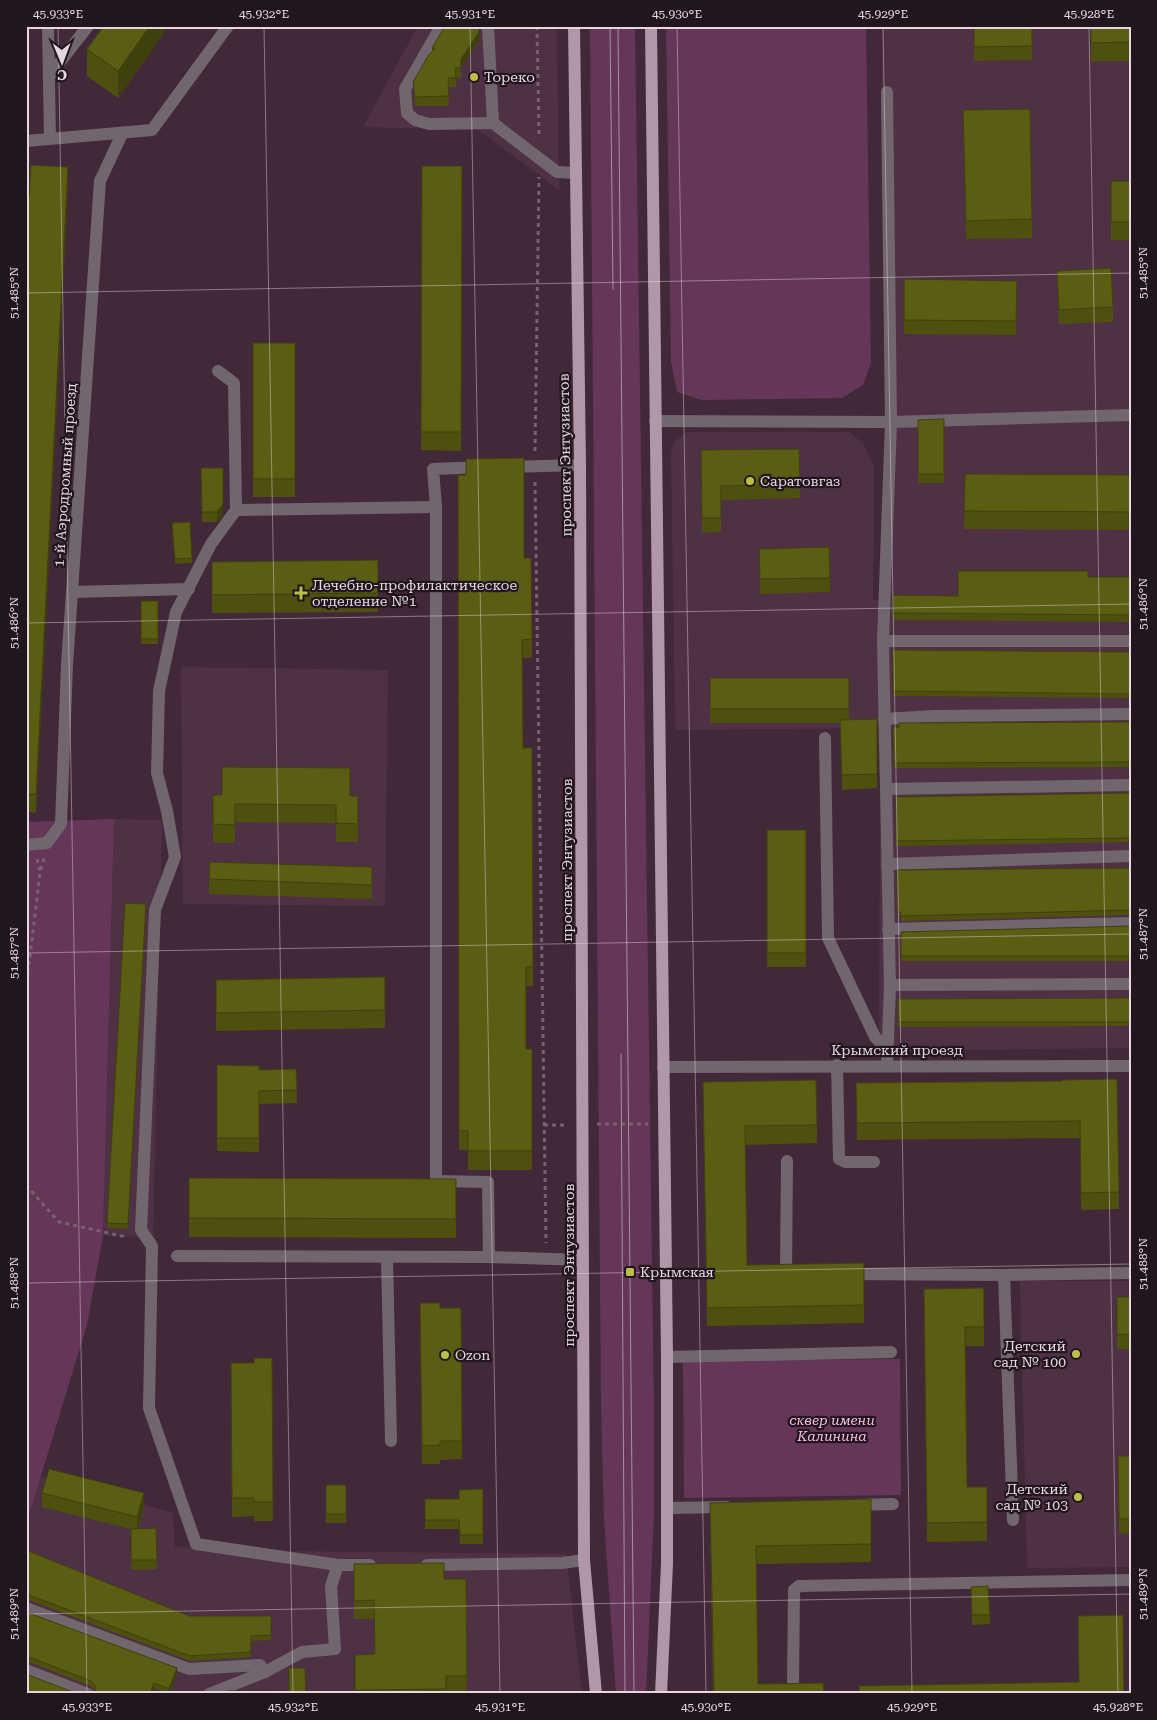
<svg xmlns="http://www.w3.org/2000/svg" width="1157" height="1720" font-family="'Roboto Serif',serif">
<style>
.built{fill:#4f3145}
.green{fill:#653657}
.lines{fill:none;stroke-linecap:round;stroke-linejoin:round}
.path{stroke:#786270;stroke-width:3;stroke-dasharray:4 4;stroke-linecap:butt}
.minor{stroke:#72666e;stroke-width:12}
.major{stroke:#b198a9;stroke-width:12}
.tram{stroke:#a6939f;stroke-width:1}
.wall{fill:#4d500f}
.shaded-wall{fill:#3f410d}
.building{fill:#5a5d12;stroke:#3f410d}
.ticks{fill:none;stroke:#e6d6e0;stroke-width:1;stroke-opacity:0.45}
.poi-dot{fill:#bbc045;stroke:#21161d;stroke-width:2}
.labels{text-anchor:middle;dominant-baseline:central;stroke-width:4.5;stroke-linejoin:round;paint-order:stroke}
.poi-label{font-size:14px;fill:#e6d6e0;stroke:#21161d;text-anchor:start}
.street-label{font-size:14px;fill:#e6d6e0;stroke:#21161d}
.park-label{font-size:14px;font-style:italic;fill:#f9bce5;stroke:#21161d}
.neatline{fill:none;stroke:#e6d6e0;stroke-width:2}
.ticks-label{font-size:12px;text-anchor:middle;fill:#e6d6e0}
</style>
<rect width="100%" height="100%" fill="#412939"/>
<!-- built -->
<g class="built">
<path d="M418,26h139l2,164 -80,-60 -116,-3z"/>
<path d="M882,26h249v1022l-252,3 1,-267 -2,-56 -203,2 -4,-278 4,-11 12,-9h162l14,11 11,23 -1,134h18l-10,-437z"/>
<path d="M181,667l207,3 -3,236 -202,-2z"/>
<path d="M114,819l48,1 -9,417 -50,-1z"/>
<path d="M1020,1281h111v286l-104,1z"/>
<path d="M41,1476l132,37 2,34 107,4 284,3 16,140h-556v-169z"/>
</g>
<!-- green -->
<g class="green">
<path d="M590,26h45l19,1384v105l-8,179h-30l-12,-175 -3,-111z"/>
<path d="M666,26h200l5,337 -8,22 -21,13 -140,2 -25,-8 -6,-30z"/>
<path d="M114,819l-11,417 -16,89 -61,200v-703z"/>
<path d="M900,1359l1,136 -217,3 -1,-137z"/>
</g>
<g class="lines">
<!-- path -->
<g class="path">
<path d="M537,26l2,112"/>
<path d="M535,451l4,-274"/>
<path d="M535,482l11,761"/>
<path d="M37,859l3,13"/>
<path d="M26,989l14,-116 4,-15"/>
<path d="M597,1124h51"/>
<path d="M544,1125h24"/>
<path d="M26,1185l33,37 67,15"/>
</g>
<!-- minor -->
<g class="minor">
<path d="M48,26l2,113"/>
<path d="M441,26l-36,63 2,24 8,7 14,4 64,-1"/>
<path d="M488,26l5,97 64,49 18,1"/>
<path d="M49,76l39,-50"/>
<path d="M887,92l4,330 240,-7"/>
<path d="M26,141l126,-11 76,-104"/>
<path d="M218,371l16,12 2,127 200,-3"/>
<path d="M655,421l236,1 -8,219h248"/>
<path d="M483,467l-50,2 3,38v674l52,1 1,75"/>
<path d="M508,467l72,-2"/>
<path d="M236,510l-25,34 -35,68 -17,79 -2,82 10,38 8,46 -20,53 -14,320 11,16 -3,162 47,136 142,21h32"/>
<path d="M72,592l117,-3"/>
<path d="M883,641l7,344 -3,81"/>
<path d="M884,719l50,-3 197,-2"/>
<path d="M825,738l3,200 47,99 12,12"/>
<path d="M886,789l245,-4"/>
<path d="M26,845l21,-2 14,-19 6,-159 33,-484 22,-47"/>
<path d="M887,864l244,-8"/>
<path d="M888,929l243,-6"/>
<path d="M890,985l241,-1"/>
<path d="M837,1065l2,94 6,3h29"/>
<path d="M663,1067l468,-1"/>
<path d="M787,1161l-1,112h8"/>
<path d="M177,1256l312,1 94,3"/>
<path d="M387,1257l4,184"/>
<path d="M847,1274l157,1"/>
<path d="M667,1357l224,-5"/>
<path d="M855,1505l38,-1"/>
<path d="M667,1508l60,-1"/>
<path d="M1013,1520l-9,-245 127,-2"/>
<path d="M427,1565l135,-2 22,-3"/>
<path d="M26,1608l163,61 71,-4 5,7"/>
<path d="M26,1670l62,24"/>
<path d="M209,1694l56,-22 37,-20 33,-3 -4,-63 7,-21"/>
<path d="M814,1694l-15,-2 -6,-5 1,-97 5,-4 332,-6"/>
</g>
<!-- major -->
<g class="major">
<path d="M574,26l6,439 4,1095 12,134"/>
<path d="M651,26l16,1331v207l-6,130"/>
</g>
<!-- tram -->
<g class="tram">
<path d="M610,26l3,263"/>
<path d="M618,26l16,1668"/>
<path d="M621,1054l4,640"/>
</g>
</g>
<!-- wall -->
<g class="wall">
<path d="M104,26h65l-51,72 -31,-22v-27z"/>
<path d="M974,26h58v34l-58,1z"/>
<rect x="1091" y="26" width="40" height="35"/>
<path d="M479,41l-18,27v10h-5v9h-8l1,19h-34l-2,-24 19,-31v-3z"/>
<path d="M963,110l69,109v19l-66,1z"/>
<path d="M422,166h40l-1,285 -40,-1z"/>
<rect x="1111" y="181" width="20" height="59"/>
<path d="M68,186l-32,627 -10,-1v-614h3z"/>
<path d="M1057,271l56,36v15l-54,2z"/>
<path d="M904,279l113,2 -1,54 -112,-1z"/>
<rect x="253" y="343" width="42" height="154"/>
<path d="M944,419v64h-26v-63z"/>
<path d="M799,449l1,49 -79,2v32l-19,1 -1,-83z"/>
<path d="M201,468l22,46 -6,8h-15z"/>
<path d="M965,474l166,1v55l-167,-1z"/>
<path d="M458,475l66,83h7l1,100h-10l1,90h9l1,238h-7v63h6v121h-64v-20h-9z"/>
<path d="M172,528l20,30v5l-17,1z"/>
<path d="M759,549l71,29v14l-70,2z"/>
<path d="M378,560v52l-166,1v-51z"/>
<path d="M1088,577h43v45l-238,-2v-25l65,1z"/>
<rect x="141" y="601" width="17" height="43"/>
<path d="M893,650l238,2v46l-238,-2z"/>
<path d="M710,678h139v42l28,-1v69l-35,2 -2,-67h-130z"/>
<path d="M1131,722v45l-237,1 -1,-41z"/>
<path d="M1131,793v49l-235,4v-49z"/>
<path d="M213,795l145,1v46h-22v-19l-101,-1v21h-22z"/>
<rect x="767" y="830" width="39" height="137"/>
<path d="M372,867v32l-163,-5v-15z"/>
<path d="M1131,868v47l-230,6v-5h-3l-1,-46z"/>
<path d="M146,909l-18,320 -21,-1v-5z"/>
<path d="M1131,926v35h-230v-29z"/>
<path d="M385,977v51l-169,3v-51z"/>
<path d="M1131,998v28l-233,1v-28z"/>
<path d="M217,1065l42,5 37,-1 1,34 -38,1v48l-42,-1z"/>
<path d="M1062,1081l57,111v17l-38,1 -1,-72 -223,2 -1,-57z"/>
<path d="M703,1100l114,25v18l-72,2 2,120 117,40v18l-157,3z"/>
<path d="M189,1178l267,1v59l-267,-1z"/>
<path d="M984,1288v58h-19l2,141h20v54l-60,1 -3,-253z"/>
<rect x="1117" y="1297" width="14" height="52"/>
<path d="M420,1303l20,5h21l1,151 -22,1v4h-18z"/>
<path d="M272,1358l1,163h-19v-5l-22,1 -1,-154h23z"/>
<path d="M1118,1456h13v77l-12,1z"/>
<rect x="326" y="1485" width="20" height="38"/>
<path d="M483,1489v55h-23l-1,-15h-34v-30h34z"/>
<path d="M42,1493l102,14 -6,22 18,-1 1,41 -26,1v-41l-89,-22z"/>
<path d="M871,1499v63l-115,2 -43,130 -3,-173z"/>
<path d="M26,1550l163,66h82v24l-20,1v16l-61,4 -161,-61 -3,1z"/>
<path d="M354,1564l90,15h22l1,115h-112v-39l19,-1v-35h-20z"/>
<path d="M971,1587l19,28v9l-18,1z"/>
<path d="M26,1612l151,61 -8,21 -15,-6 -2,6h-58l1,-2 -4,-6 -62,-24 -3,1z"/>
</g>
<!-- shaded-wall -->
<g class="shaded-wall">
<path d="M150,26h19l-51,72v-27z"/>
<path d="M479,26v15l-18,27v-9z"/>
<path d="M68,167v19l-32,627v-19z"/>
<path d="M223,504v10l-6,8v-10z"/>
<path d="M144,1493v14l-7,24v-14z"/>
<path d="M177,1668v5l-8,21v-5z"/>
<path d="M154,1683v5l-2,6h-2z"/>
</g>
<!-- building -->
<g class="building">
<path d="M104,26h46l-32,45 -31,-22z"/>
<path d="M445,26h34v6l-18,27v9h-6l1,10h-8l1,18 -34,1 -2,-15 15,-26 7,-8h-3z"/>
<path d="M974,26h58v20l-58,1z"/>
<path d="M1091,26h40v16l-40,1z"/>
<path d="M1030,109l2,110 -66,2 -3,-111z"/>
<path d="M31,165l37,2 -32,627h-10v-596h3z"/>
<path d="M422,166h40l-1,266h-40z"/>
<rect x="1111" y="181" width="20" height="41"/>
<path d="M1111,268l2,39 -54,3 -2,-39z"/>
<path d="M904,279l113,2 -1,40 -112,-1z"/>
<rect x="253" y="343" width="42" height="136"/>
<path d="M944,419v55h-26v-54z"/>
<path d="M799,449l1,35 -79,2v32h-19l-1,-68z"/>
<path d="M524,458v100h7l1,81 -10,1 1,108h9l1,219h-7v82h6v102h-64v-20h-9l-1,-656h8v-16z"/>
<path d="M201,468h22v36l-6,8h-15z"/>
<path d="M965,474l166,1v37l-167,-1z"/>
<path d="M190,522l2,36 -17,1 -3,-36z"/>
<path d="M829,547l1,31 -70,1 -1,-30z"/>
<path d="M378,560v33l-166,2v-33z"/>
<path d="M958,571h130v6h43v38l-238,-2v-18l65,1z"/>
<rect x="141" y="601" width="17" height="38"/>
<path d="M893,650l238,2v42l-238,-3z"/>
<rect x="710" y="678" width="139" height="31"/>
<path d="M877,719v55l-35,1 -2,-55z"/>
<path d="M1131,722v40l-237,1 -1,-36h6v-4z"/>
<path d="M222,767l128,1v28h8v28l-22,-1v-18l-101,-1v21l-22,-1v-29h9z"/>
<path d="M1131,793v45l-235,3v-44z"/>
<rect x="767" y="830" width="39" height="123"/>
<path d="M210,862l162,5v18l-163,-6z"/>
<path d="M1131,868v42l-230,6v-4h-3l-1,-42z"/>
<path d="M125,903l21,1 -18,320 -21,-1z"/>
<path d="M1131,926v30h-230v-24z"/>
<path d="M385,977v33l-169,3v-33z"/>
<path d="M1131,998v24h-233v-23z"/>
<path d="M217,1065l42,1v4l37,-1 1,21 -38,1v47h-42z"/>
<path d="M1117,1079l2,113 -38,1 -1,-72 -223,2 -1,-40 206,-2v-1z"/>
<path d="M816,1080l1,45 -72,1 2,139 117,-2v42l-157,3 -4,-226z"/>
<path d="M189,1178l267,1v40l-267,-1z"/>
<path d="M984,1288v39h-19l2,160h20v35l-60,1 -3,-234z"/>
<path d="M1117,1297h14v37l-14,1z"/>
<path d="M420,1303h20v5h21l1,133h-22v4l-18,1z"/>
<path d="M254,1358h18l1,144h-19v-4h-22l-1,-135h23z"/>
<path d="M1118,1456h13v63h-12z"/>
<path d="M49,1469l95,24 -7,24 -95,-24z"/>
<rect x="326" y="1485" width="20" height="29"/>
<path d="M483,1489v46h-23l-1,-15h-34v-21h34v-9z"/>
<path d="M871,1499v45l-115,2 2,138 65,-1 1,11h-110l-4,-191z"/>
<path d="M156,1528l1,32h-26v-31z"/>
<path d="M26,1550l163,66h82v19l-20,1v16l-61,4 -161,-61 -3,1z"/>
<path d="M444,1563v16h22l1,97h-21v13l-91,1v-35l20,-1 -1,-54 -20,1v-37z"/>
<path d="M988,1586l2,29h-18l-1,-28z"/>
<path d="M26,1612l151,56 -8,21 -15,-6 -4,11h-56l1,-2 1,-5 -5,-6 -62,-24 -3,1z"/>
<path d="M1123,1615l1,79h-265v-8l220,-4 -1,-66z"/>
<path d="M289,1668h16l1,26h-17z"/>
<path d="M26,1674l52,20h-52z"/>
<path d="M227,1691h46v3h-56z"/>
</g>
<!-- ticks -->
<path class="ticks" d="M58,26l29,1668M264,26l29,1668M470,26l30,1668M677,26l29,1668M883,26l29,1668M1089,26l29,1668M26,293l1105,-20M26,623l1105,-19M26,953l1105,-19M26,1283l1105,-19M26,1614l1105,-20"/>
<!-- markers -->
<g class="poi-dot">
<circle cx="474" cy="77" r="5"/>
<circle cx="750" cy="481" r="5"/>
<path d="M298.5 585.5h5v5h5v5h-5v5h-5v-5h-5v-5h5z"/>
<rect x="625" y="1267" width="10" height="10" rx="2.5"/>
<circle cx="1076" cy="1354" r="5"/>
<circle cx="445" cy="1355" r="5"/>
<circle cx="1078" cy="1497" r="5"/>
</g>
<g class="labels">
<!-- poi labels -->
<g class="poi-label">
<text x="484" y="77">Тореко</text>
<text x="760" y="481">Саратовгаз</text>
<text x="312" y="585">Лечебно-профилактическое<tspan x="312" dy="16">отделение №1</tspan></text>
<text x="640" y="1272">Крымская</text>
<text x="1066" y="1346" text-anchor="end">Детский<tspan x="1066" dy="16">сад № 100</tspan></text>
<text x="455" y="1355">Ozon</text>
<text x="1068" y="1489" text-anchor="end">Детский<tspan x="1068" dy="16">сад № 103</tspan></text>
</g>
<!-- street labels -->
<g class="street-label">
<text transform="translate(565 455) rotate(-91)">проспект Энтузиастов</text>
<text transform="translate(65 475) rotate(-86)">1-й Аэродромный проезд</text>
<text transform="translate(567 860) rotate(-90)">проспект Энтузиастов</text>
<text x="897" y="1050">Крымский проезд</text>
<text transform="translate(569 1265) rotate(-90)">проспект Энтузиастов</text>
</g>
<!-- park labels -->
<g class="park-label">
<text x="832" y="1420">сквер имени<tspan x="832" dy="16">Калинина</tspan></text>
</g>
</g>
<!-- border -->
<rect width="1157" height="1720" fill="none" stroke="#21161d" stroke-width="55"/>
<!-- north arrow -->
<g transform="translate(62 62) rotate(179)" stroke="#21161d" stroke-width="4" paint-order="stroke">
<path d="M0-4L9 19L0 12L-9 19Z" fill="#e6d6e0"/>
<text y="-8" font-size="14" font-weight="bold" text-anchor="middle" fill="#e6d6e0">С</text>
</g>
<rect x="28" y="28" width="1102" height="1664" class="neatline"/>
<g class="ticks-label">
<text x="58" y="18">45.933°E</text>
<text x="264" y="18">45.932°E</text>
<text x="470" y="18">45.931°E</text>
<text x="677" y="18">45.930°E</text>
<text x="883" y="18">45.929°E</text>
<text x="1089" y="18">45.928°E</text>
<text transform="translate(1143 273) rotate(-90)" y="4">51.485°N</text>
<text transform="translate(14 293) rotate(-90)" y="4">51.485°N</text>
<text transform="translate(1143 604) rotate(-90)" y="4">51.486°N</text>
<text transform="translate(14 623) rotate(-90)" y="4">51.486°N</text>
<text transform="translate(1143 934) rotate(-90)" y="4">51.487°N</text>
<text transform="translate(14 953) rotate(-90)" y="4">51.487°N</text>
<text transform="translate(1143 1264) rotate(-90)" y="4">51.488°N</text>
<text transform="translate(14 1283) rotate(-90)" y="4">51.488°N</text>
<text transform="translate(1143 1594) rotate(-90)" y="4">51.489°N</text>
<text transform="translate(14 1614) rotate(-90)" y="4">51.489°N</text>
<text x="87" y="1711">45.933°E</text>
<text x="293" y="1711">45.932°E</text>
<text x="500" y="1711">45.931°E</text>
<text x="706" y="1711">45.930°E</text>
<text x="912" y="1711">45.929°E</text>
<text x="1118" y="1711">45.928°E</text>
</g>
</svg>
